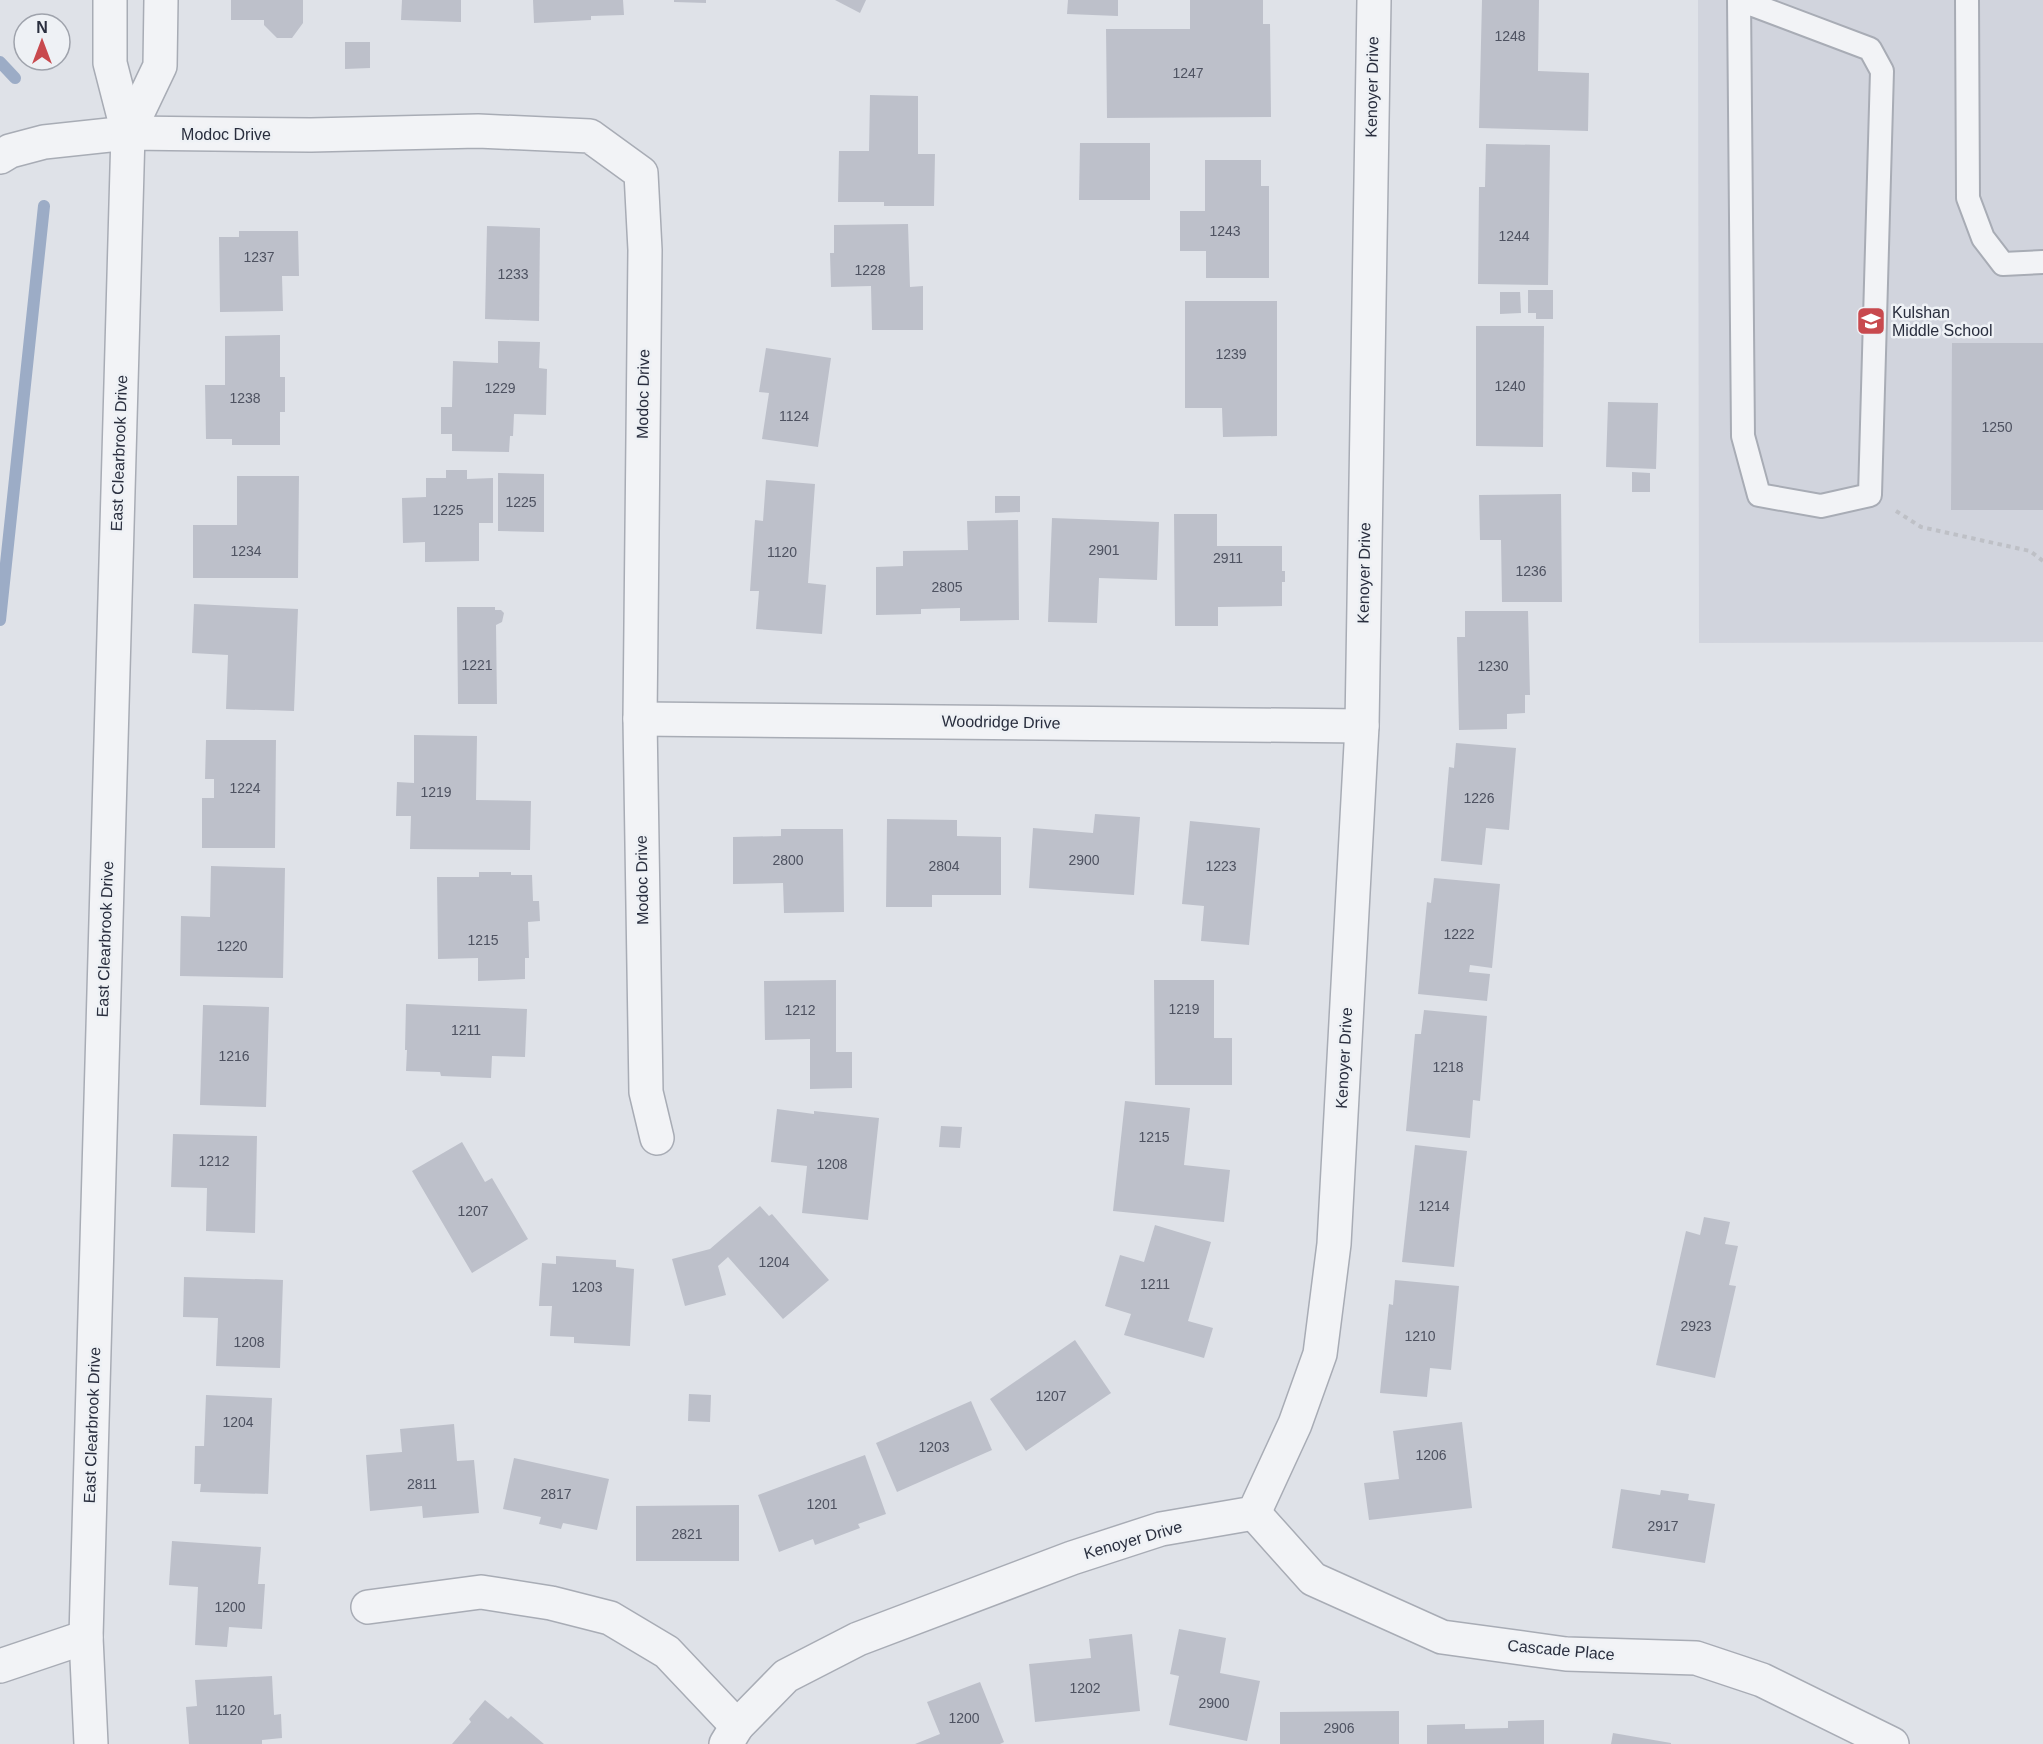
<svg xmlns="http://www.w3.org/2000/svg" width="2043" height="1744" font-family="Arial,sans-serif">
<style>
.built{fill:#d1d4dd}
.lines{fill:none;stroke-linecap:round;stroke-linejoin:round}
.stream{stroke:#9cacc6;stroke-width:12}
.building{fill:#bdc0ca}
.service-casing{stroke:#a8acb5;stroke-width:26}
.minor-casing{stroke:#a8acb5;stroke-width:36}
.path{stroke:#bec0c6;stroke-width:4;stroke-dasharray:4.5 4.5;stroke-linecap:butt}
.service{stroke:#f2f3f6;stroke-width:22}
.minor{stroke:#f2f3f6;stroke-width:33}
.labels{text-anchor:middle;dominant-baseline:central;stroke-width:5;stroke-linejoin:round;paint-order:stroke}
.number-label{font-size:14px;fill:#4e5261}
.street-label{font-size:16px;fill:#292e3e;stroke:#eef1f5}
.poi-label{font-size:16px;fill:#292e3e;stroke:#eef1f5;text-anchor:start}
</style>
<rect width="100%" height="100%" fill="#dfe2e8"/>
<!-- built -->
<path class="built" d="M1698,0h345v642l-344,1z"/>
<g class="lines">
<!-- stream -->
<g class="stream">
<path d="M0,62l15,16"/>
<path d="M0,620l44,-414"/>
</g>
</g>
<!-- building -->
<g class="building">
<path d="M231,0h72v23l-11,15h-15l-13,-13v-5h-33z"/>
<path d="M402,0h59v22l-60,-2z"/>
<path d="M533,0h90l1,15 -33,1v4l-57,3z"/>
<path d="M674,0h32v3l-32,-1z"/>
<path d="M835,0h31l-6,13z"/>
<path d="M1068,0h50v16l-51,-2z"/>
<path d="M1190,0h73v24h7l1,93 -164,1 -1,-89h84z"/>
<path d="M1482,0h57l-1,71 51,2 -1,58 -109,-3z"/>
<path d="M345,42h25v26l-25,1z"/>
<path d="M870,95l48,1v58h17l-1,52h-50v-4h-46l1,-51h30z"/>
<path d="M1080,143h70v57h-71z"/>
<path d="M1486,144l64,1 -2,140 -70,-1 1,-97h6z"/>
<path d="M1205,160h56v26h8v92h-63v-27h-26v-40h25z"/>
<path d="M908,224l2,63 13,-1v44h-51l-1,-44 -40,1 -1,-34h4v-28z"/>
<path d="M487,226l53,2 -1,93 -54,-2z"/>
<path d="M239,231h59l1,45h-17l1,35 -63,1 -1,-75h20z"/>
<path d="M1528,290h25v29h-17v-6h-8z"/>
<path d="M1500,292h20l1,21 -21,1z"/>
<path d="M1185,301h92v135l-54,1 -1,-29h-37z"/>
<path d="M1476,326h68l-1,121 -67,-1z"/>
<path d="M280,335v42h5v35h-5v33h-48v-6h-26l-1,-54h20v-49z"/>
<path d="M498,341l42,1 -1,26 8,1 -1,46 -32,-1 -1,22h-3l-1,16 -57,-1v-17h-11v-27h11l1,-46 45,2z"/>
<path d="M1952,343h91v167h-92z"/>
<path d="M766,348l65,10 -13,89 -56,-8 7,-46 -10,-1z"/>
<path d="M1608,402l50,1 -2,66 -50,-2z"/>
<path d="M446,470h21v9l26,-1v45h-14v38l-54,1v-20l-22,1 -1,-45 24,-1v-19h20z"/>
<path d="M1632,472l18,1v19h-18z"/>
<path d="M498,473l46,1v58l-46,-1z"/>
<path d="M237,476h62l-1,102h-105v-53h44z"/>
<path d="M766,480l49,4 -7,99 18,2 -4,49 -66,-5 3,-38h-9l5,-71 8,1z"/>
<path d="M1561,494l1,108h-60l-1,-62h-21l-1,-45z"/>
<path d="M995,496h25v16l-25,1z"/>
<path d="M1174,514h43v32h65v25h3v11h-3v24l-64,1v19h-43z"/>
<path d="M1052,518l107,4 -2,58 -58,-2 -2,45 -49,-1z"/>
<path d="M1018,520l1,100 -59,1v-13l-39,1v5l-45,1v-48l27,-1v-15l65,-1 -1,-29z"/>
<path d="M194,604l104,5 -4,102 -68,-2 2,-54 -36,-2z"/>
<path d="M457,607h38v3h6l3,3 -2,9 -6,3 1,79h-39z"/>
<path d="M1465,611h63l2,84h-5v18l-18,1v15l-48,1 -2,-93h8z"/>
<path d="M414,735l63,1 -1,64 55,1 -1,49 -120,-1 1,-33h-15l1,-34 17,1z"/>
<path d="M206,740h70l-1,108h-73v-50h12v-19h-9z"/>
<path d="M1456,743l60,5 -7,82 -23,-2 -4,37 -41,-4 8,-94 5,1z"/>
<path d="M1095,814l45,3 -6,78 -105,-7 4,-60 60,5z"/>
<path d="M887,819l70,1v16l44,1v58h-69v12h-46z"/>
<path d="M1190,821l70,7 -11,117 -48,-4 3,-35 -22,-2z"/>
<path d="M781,829h62l1,83 -60,1 -1,-30 -50,1v-47l48,-1z"/>
<path d="M211,866l74,2 -2,110 -103,-2 1,-60 29,1z"/>
<path d="M479,872h32v3h21l1,26h6l1,20 -12,1 1,36h-4v21l-47,2v-23l-40,1 -1,-82h42z"/>
<path d="M1434,878l66,6 -8,84 -22,-3 -1,7 21,2 -3,27 -69,-7 9,-92 4,1z"/>
<path d="M836,980v72h16v36l-42,1v-50l-45,1 -1,-59z"/>
<path d="M1154,980h60v58h18v47h-77z"/>
<path d="M406,1004l121,5 -2,48 -33,-1 -1,22 -50,-2 -1,-4 -34,-1 1,-21h-2z"/>
<path d="M203,1005l66,2 -3,100 -66,-2z"/>
<path d="M1424,1010l63,6 -7,85 -7,-1 -3,38 -64,-7 9,-97h6z"/>
<path d="M1125,1101l65,7 -6,57 46,5 -6,52 -111,-11z"/>
<path d="M777,1109l37,5v-3l65,7 -11,102 -66,-7 5,-47 -36,-4z"/>
<path d="M941,1126l21,1 -2,21 -21,-1z"/>
<path d="M173,1134l84,2 -2,97 -49,-2 1,-43 -36,-1z"/>
<path d="M462,1142l23,40 7,-4 36,61 -56,34 -60,-102z"/>
<path d="M1415,1145l52,6 -13,116 -52,-5z"/>
<path d="M760,1206l9,10 3,-2 57,66 -46,39 -55,-62 -10,9 8,29 -41,11 -13,-47 38,-10z"/>
<path d="M1704,1217l26,5 -5,22 13,2 -9,39 7,1 -21,92 -59,-13 30,-134 14,4z"/>
<path d="M1155,1225l56,17 -23,79 25,7 -9,30 -80,-23 7,-21 -26,-8 15,-51 24,7z"/>
<path d="M556,1256l60,4v7l18,2 -4,77 -56,-3v-6l-24,-1 2,-30h-13l3,-43 14,1z"/>
<path d="M184,1277l99,3 -3,88 -64,-2 2,-48 -35,-1z"/>
<path d="M1395,1280l64,6 -8,84 -21,-2 -3,29 -47,-4 9,-89 4,1z"/>
<path d="M1075,1340l36,53 -85,58 -36,-52z"/>
<path d="M689,1394l22,1 -1,27 -22,-1z"/>
<path d="M206,1395l66,3 -4,96 -68,-2 1,-8h-7l1,-38h9z"/>
<path d="M971,1401l21,49 -95,42 -21,-49z"/>
<path d="M1462,1422l10,86 -103,12 -5,-37 35,-4 -6,-48z"/>
<path d="M454,1424l3,37 17,-1 5,53 -56,5 -1,-12 -52,5 -4,-56 36,-3 -2,-23z"/>
<path d="M865,1455l21,59 -28,10 2,4 -45,17 -2,-6 -34,13 -21,-57z"/>
<path d="M514,1458l95,21 -12,51 -34,-7 -2,6 -22,-5 2,-7 -38,-8z"/>
<path d="M1621,1489l39,6 1,-5 28,4 -1,6 27,4 -10,59 -93,-15z"/>
<path d="M739,1505v56h-103v-55z"/>
<path d="M172,1541l89,6 -3,37h7l-3,45 -33,-2 -2,20 -32,-2 3,-58 -29,-2z"/>
<path d="M1179,1629l47,9 -6,35 40,8 -13,60 -78,-16 10,-49 -9,-2z"/>
<path d="M1132,1634l8,77 -105,11 -6,-58 62,-6 -2,-19z"/>
<path d="M272,1676l2,39 7,-1 1,24 -20,2v4h-73l-3,-37 11,-1 -2,-26z"/>
<path d="M980,1682l24,60 -4,2h-85l25,-10 -13,-32z"/>
<path d="M485,1700l23,19 3,-3 33,28h-92l19,-22 -2,-3z"/>
<path d="M1399,1711v33h-119v-32z"/>
<path d="M1544,1720v24h-117v-19l38,-1v5l43,-1v-7z"/>
<path d="M1613,1733l58,10v1h-60z"/>
</g>
<g class="lines">
<!-- service casing -->
<g class="service-casing">
<g id="service">
<path d="M1739,0l4,436 16,59 62,11 49,-11 12,-424 -12,-22 -130,-49"/>
<path d="M1967,0l1,198 15,40 20,26 40,-2"/>
</g>
</g>
<!-- minor casing -->
<g class="minor-casing">
<g id="minor">
<path d="M128,133l32,-67 1,-66"/>
<path d="M0,157l10,-6 34,-9 84,-9 183,2 167,-4 112,5 51,37 4,77 -5,469 6,373 11,46"/>
<path d="M640,719l722,7"/>
<path d="M1254,1513l59,66 129,58 124,17 130,4 66,22 130,64"/>
<path d="M368,1607l113,-15 70,11 59,15 57,34 70,74"/>
<path d="M0,1666l86,-29"/>
<path d="M91,1744l-5,-107 42,-1504 -18,-70v-63"/>
<path d="M726,1744l11,-18 49,-50 72,-37 214,-81 89,-29 93,-16 41,-89 25,-70 14,-110 28,-518 12,-726"/>
</g>
</g>
<!-- path -->
<path class="path" d="M1896,511l25,16 109,24 13,10"/>
<!-- service -->
<use href="#service" class="service"/>
<!-- minor -->
<use href="#minor" class="minor"/>
</g>
<!-- icons -->
<defs>
<g id="school-square" transform="scale(1.5)"><rect x="-9" y="-9" width="18" height="18" rx="4" fill="#c8494e" stroke="#eef1f5"/><path d="M0-5L7-2L0 1L-7-2ZM-4 1L0 2.5L4 1V4Q0 6-4 4Z" fill="#fff"/></g>
</defs>
<g fill-rule="evenodd">
<use href="#school-square" x="1871" y="321"/>
</g>
<g class="labels">
<!-- number labels -->
<g class="number-label">
<text x="1510" y="36">1248</text>
<text x="1188" y="73">1247</text>
<text x="1225" y="231">1243</text>
<text x="1514" y="236">1244</text>
<text x="259" y="257">1237</text>
<text x="870" y="270">1228</text>
<text x="513" y="274">1233</text>
<text x="1231" y="354">1239</text>
<text x="1510" y="386">1240</text>
<text x="500" y="388">1229</text>
<text x="245" y="398">1238</text>
<text x="794" y="416">1124</text>
<text x="1997" y="427">1250</text>
<text x="521" y="502">1225</text>
<text x="448" y="510">1225</text>
<text x="1104" y="550">2901</text>
<text x="246" y="551">1234</text>
<text x="782" y="552">1120</text>
<text x="1228" y="558">2911</text>
<text x="1531" y="571">1236</text>
<text x="947" y="587">2805</text>
<text x="477" y="665">1221</text>
<text x="1493" y="666">1230</text>
<text x="245" y="788">1224</text>
<text x="436" y="792">1219</text>
<text x="1479" y="798">1226</text>
<text x="788" y="860">2800</text>
<text x="1084" y="860">2900</text>
<text x="944" y="866">2804</text>
<text x="1221" y="866">1223</text>
<text x="1459" y="934">1222</text>
<text x="483" y="940">1215</text>
<text x="232" y="946">1220</text>
<text x="1184" y="1009">1219</text>
<text x="800" y="1010">1212</text>
<text x="466" y="1030">1211</text>
<text x="234" y="1056">1216</text>
<text x="1448" y="1067">1218</text>
<text x="1154" y="1137">1215</text>
<text x="214" y="1161">1212</text>
<text x="832" y="1164">1208</text>
<text x="1434" y="1206">1214</text>
<text x="473" y="1211">1207</text>
<text x="774" y="1262">1204</text>
<text x="1155" y="1284">1211</text>
<text x="587" y="1287">1203</text>
<text x="1696" y="1326">2923</text>
<text x="1420" y="1336">1210</text>
<text x="249" y="1342">1208</text>
<text x="1051" y="1396">1207</text>
<text x="238" y="1422">1204</text>
<text x="934" y="1447">1203</text>
<text x="1431" y="1455">1206</text>
<text x="422" y="1484">2811</text>
<text x="556" y="1494">2817</text>
<text x="822" y="1504">1201</text>
<text x="1663" y="1526">2917</text>
<text x="687" y="1534">2821</text>
<text x="230" y="1607">1200</text>
<text x="1085" y="1688">1202</text>
<text x="1214" y="1703">2900</text>
<text x="230" y="1710">1120</text>
<text x="964" y="1718">1200</text>
<text x="1339" y="1728">2906</text>
</g>
<!-- street labels -->
<g class="street-label">
<text transform="translate(1372 87) rotate(-89)">Kenoyer Drive</text>
<text x="226" y="134">Modoc Drive</text>
<text transform="translate(643 394) rotate(-89)">Modoc Drive</text>
<text transform="translate(119 453) rotate(-88)">East Clearbrook Drive</text>
<text transform="translate(1364 573) rotate(-89)">Kenoyer Drive</text>
<text transform="translate(1001 722) rotate(1)">Woodridge Drive</text>
<text transform="translate(642 880) rotate(-91)">Modoc Drive</text>
<text transform="translate(105 939) rotate(-88)">East Clearbrook Drive</text>
<text transform="translate(1344 1058) rotate(-87)">Kenoyer Drive</text>
<text transform="translate(92 1425) rotate(-88)">East Clearbrook Drive</text>
<text transform="translate(1133 1540) rotate(-16)">Kenoyer Drive</text>
<text transform="translate(1561 1650) rotate(5)">Cascade Place</text>
</g>
<!-- poi labels -->
<g class="poi-label">
<text x="1892" y="312">Kulshan<tspan x="1892" dy="18">Middle School</tspan></text>
</g>
</g>
<!-- north arrow -->
<g transform="translate(42 42)"><circle r="28" fill="#eef1f5" stroke="#9fa3ac" stroke-width="1.5"/>
<path d="M0-4.5L10 22L0 15L-10 22Z" fill="#c8494e"/>
<text y="-9" font-size="16" font-weight="bold" text-anchor="middle" fill="#292e3e">N</text>
</g>
</svg>
